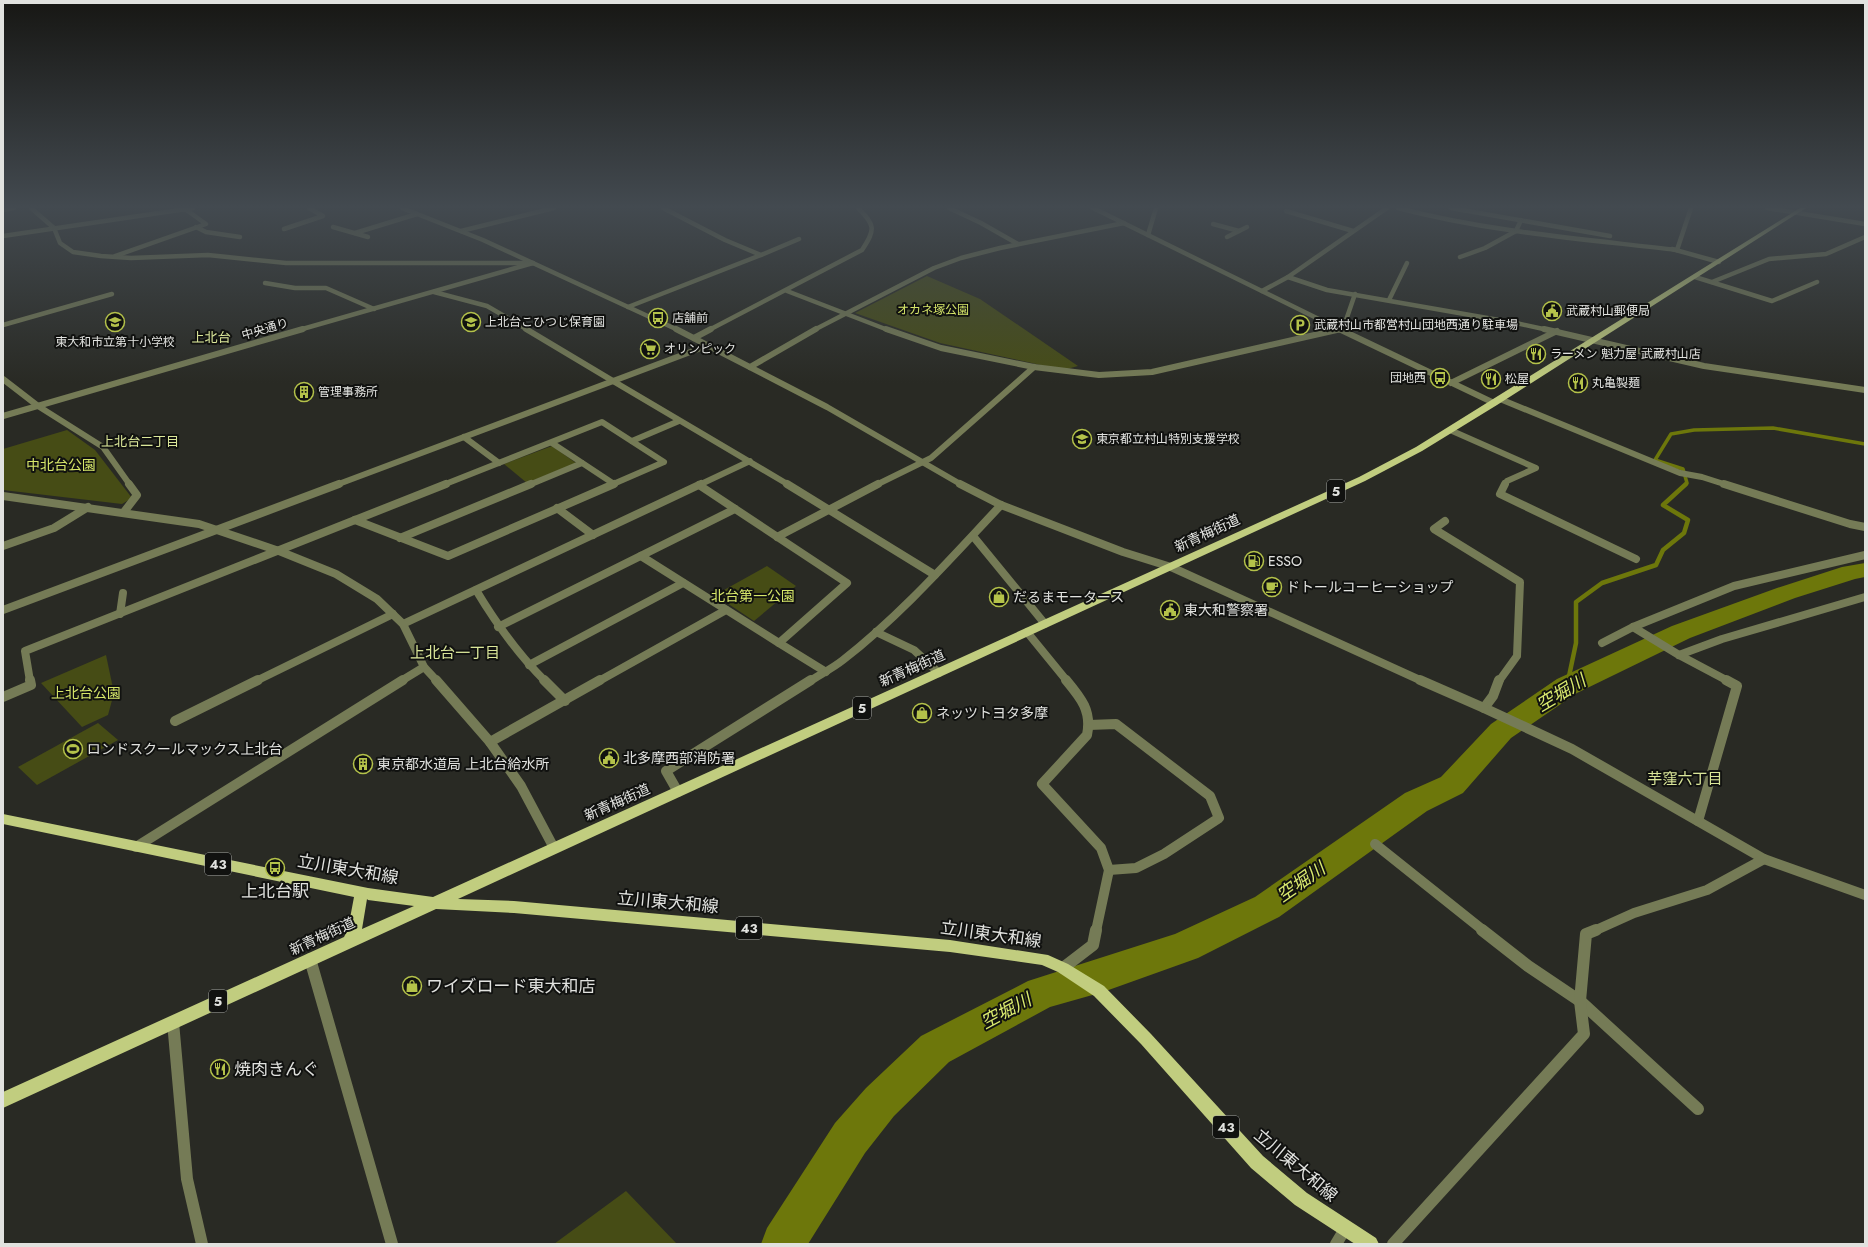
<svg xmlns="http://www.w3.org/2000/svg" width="1868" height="1247" font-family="Jost,'Noto Sans JP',sans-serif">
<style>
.green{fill:#464c15}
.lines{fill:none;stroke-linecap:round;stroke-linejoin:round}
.stream-far2{stroke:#6d770b;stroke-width:3.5}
.stream-far1{stroke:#6d770b;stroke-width:4.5}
.stream{stroke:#6d770b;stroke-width:5.5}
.river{fill:#6d770b;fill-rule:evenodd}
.minor-far4{stroke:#757b56;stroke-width:4.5}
.minor-far3{stroke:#757b56;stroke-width:6}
.minor-far2{stroke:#757b56;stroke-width:8}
.minor-far1{stroke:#757b56;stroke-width:10}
.minor{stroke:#757b56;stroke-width:12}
.tertiary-far3{stroke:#757b56;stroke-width:4.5}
.tertiary-far2{stroke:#757b56;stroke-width:6}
.tertiary-far1{stroke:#757b56;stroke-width:8}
.tertiary{stroke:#757b56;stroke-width:10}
.primary{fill:#c1cd7f;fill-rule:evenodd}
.labels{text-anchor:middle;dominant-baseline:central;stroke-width:4;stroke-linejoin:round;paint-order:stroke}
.far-park-label{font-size:12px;fill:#d6e669;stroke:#111210}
.far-poi-label{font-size:12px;fill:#e1e2df;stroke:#111210;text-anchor:start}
.far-street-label{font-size:12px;fill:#e1e2df;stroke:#111210}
.far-quarter-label{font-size:13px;fill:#dae699;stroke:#111210}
.far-neighbourhood-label{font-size:13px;fill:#dae699;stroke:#111210}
.shield{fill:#111210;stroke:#a3a4a1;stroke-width:1}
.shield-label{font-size:13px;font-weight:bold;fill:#e1e2df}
.park-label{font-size:14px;fill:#d6e669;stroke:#111210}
.street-label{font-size:14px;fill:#e1e2df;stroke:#111210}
.poi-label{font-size:14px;fill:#e1e2df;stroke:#111210;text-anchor:start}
.neighbourhood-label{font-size:15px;fill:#dae699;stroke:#111210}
.near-street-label{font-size:17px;fill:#e1e2df;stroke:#111210}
.near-poi-label{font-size:17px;fill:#e1e2df;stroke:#111210;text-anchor:start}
.near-water-label{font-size:18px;font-style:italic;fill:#dbeb6f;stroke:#111210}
</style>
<rect width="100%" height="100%" fill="#292a24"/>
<!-- green -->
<g class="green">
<path d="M927,276l53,23 98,67 -11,3 -17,-2 -110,-24 -85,-30z"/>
<path d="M67,430l28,20 37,48 -10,6 -119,-14v-41z"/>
<path d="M552,446l24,17 -49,20 -23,-19z"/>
<path d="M767,566l29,20 -42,35 -39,-26z"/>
<path d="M106,655l8,38 -6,22 -26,12 -41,-44z"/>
<path d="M98,723l20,17 -81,45 -19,-18z"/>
<path d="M626,1191l51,53h-123z"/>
</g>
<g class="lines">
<!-- stream-far2 -->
<path class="stream-far2" d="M1685,485l2,-2 -4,-14 -28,-9 16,-26 23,-4 79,-2 92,16"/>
<!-- stream-far1 -->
<path class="stream-far1" d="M1568,681l8,-38v-41l26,-19 54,-18 7,-15 21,-17 4,-13 -25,-15 23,-21"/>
<!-- stream -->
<path class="stream" d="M1567,686l1,-6"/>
<!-- river -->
<path class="river" d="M1865,563v14l-10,2 -60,19 -105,40 -113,55 -66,45 -48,55 -36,18 -148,106 -81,41 -95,34 -53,15 -101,55 -55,54 -29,37 -57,91h-47l6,-16 68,-105 31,-35 55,-52 107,-55 147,-47 80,-37 150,-104 36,-16 50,-53 66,-45 115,-53 105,-38 65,-21z"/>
<!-- minor-far4 -->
<g class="minor-far4">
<path d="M31,208l23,20 6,15 13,9 28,4 30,2 77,-3 78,8h247"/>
<path d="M949,208l32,15 37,21"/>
<path d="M1398,208c91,24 186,31 279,42"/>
<path d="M1451,208l159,28"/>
<path d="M1767,208l98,16"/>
<path d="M3,210l11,-2"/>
<path d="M1286,211l67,20"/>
<path d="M1213,224l26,7"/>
<path d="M196,227l10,5 34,5"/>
<path d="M333,227l35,10"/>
<path d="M284,229l39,-13 -14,-8"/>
<path d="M461,231l93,-23"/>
<path d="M355,233l62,-19"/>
<path d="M1148,235l8,-27"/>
<path d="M1227,237l20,-10"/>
<path d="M1672,249l47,13"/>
<path d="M1677,250l14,-42"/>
<path d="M761,255l38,-16"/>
<path d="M115,256l91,-32 -21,-15"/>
<path d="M1460,257l25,-9 31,-17 5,-11"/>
<path d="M1288,277l39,13 189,33 32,7"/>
<path d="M1695,277l77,24 45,-19"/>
<path d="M1712,282l57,-23 57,-5 39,-17"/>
<path d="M265,283l30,5h31l48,21"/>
<path d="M787,291l101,39"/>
<path d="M1389,300l18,-37"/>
<path d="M628,307l133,-52 -36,-15 -62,-32"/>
<path d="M3,325l109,-31"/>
<path d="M709,330l153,-80c14,-21 13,-25 -4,-42"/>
<path d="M814,330l120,-62 27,-10 39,-10 124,-25"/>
<path d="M1338,330l6,-4 11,-32"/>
</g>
<!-- minor-far3 -->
<g class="minor-far3">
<path d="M886,329l55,19 93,19 65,8 53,-3 189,-43"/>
<path d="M1544,329l160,37 161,24"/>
<path d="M694,338l17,-9"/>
<path d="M750,367l66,-38"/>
<path d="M3,379l35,27 65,41 27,38"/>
<path d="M613,381l176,104"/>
<path d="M1451,383l106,-52"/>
<path d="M1500,399l180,74 22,4 25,8"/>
<path d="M1450,430l86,38 -29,13 -2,4"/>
<path d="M464,437l35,26"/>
<path d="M632,441l47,-20"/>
<path d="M552,443l62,41"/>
<path d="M443,485l159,-63 62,40 -53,23"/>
<path d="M529,485l53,-22"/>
<path d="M699,485l51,-24"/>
<path d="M876,485l55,-27 103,-91"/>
</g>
<!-- minor-far2 -->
<g class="minor-far2">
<path d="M787,484l148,91"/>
<path d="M1505,484l-5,10 136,65"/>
<path d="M1724,484l126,40 15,3"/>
<path d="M557,508l36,27"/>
<path d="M124,512l13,-17 -8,-11"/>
<path d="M355,520l93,36 166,-72"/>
<path d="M355,520l91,-36"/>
<path d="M1445,521l-11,8 86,53 -3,74 -18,25"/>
<path d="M973,536l72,88"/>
<path d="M777,537l101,-53"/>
<path d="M400,538l131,-54"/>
<path d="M3,546l51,-18 34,-21"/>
<path d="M641,556l138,87 68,-60 -148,-98"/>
<path d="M476,590c21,35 41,63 69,91"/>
<path d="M120,614l3,-21"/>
<path d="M403,624l298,-140"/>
<path d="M498,627l237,-118"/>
<path d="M1633,627l46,28 49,26"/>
<path d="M876,632l38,18 25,23"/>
<path d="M1027,632l40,49"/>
<path d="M779,643l47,29"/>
<path d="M1602,643l31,-16 101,-41 131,-31"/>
<path d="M1679,655l43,-16 143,-42"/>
<path d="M529,665l154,-82"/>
<path d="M30,681l-5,-30 330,-131"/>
<path d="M256,681l137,-67"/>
<path d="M401,681l23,-14"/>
<path d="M599,681l127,-71"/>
<path d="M810,681c11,-7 23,-13 33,-21 58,-45 108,-102 158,-155"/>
</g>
<!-- minor-far1 -->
<g class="minor-far1">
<path d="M544,680l21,21"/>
<path d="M1066,680c15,18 26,31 21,55l-45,49 59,64 8,22 -13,61"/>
<path d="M1499,680l-6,16 -9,12 88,41 192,110 101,36"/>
<path d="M3,697l28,-12 -1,-5"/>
<path d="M175,721l83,-41"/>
<path d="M1089,725l27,-1 94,72 9,22 -55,36 -28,14 -27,2"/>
<path d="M490,742l110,-62"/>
<path d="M678,792l-12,-21 145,-91"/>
<path d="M1698,821l39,-135 -11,-6"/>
<path d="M1375,844l109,87"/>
<path d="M136,847l267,-167"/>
<path d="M1594,931l40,-18 73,-23 57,-31"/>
</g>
<!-- minor -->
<g class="minor">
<path d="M1482,930l46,36 52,35 118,108"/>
<path d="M310,959l82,285"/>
<path d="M1063,968l30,-23 3,-15"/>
<path d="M173,1022l14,157 15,65"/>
<path d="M1336,1244l9,-15"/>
<path d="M1393,1244l191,-210 -4,-33 6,-67 10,-4"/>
</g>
<!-- tertiary-far3 -->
<g class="tertiary-far3">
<path d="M402,208l81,32 195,90"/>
<path d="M1093,208l248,122"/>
<path d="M3,236l190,-28"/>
<path d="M1262,291l26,-14 99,-69"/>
<path d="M434,292l53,14 41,24"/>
<path d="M299,330l234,-67"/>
</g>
<!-- tertiary-far2 -->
<g class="tertiary-far2">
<path d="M526,329l87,52"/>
<path d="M676,329l151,78 135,78"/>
<path d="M1339,329l155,74"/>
<path d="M3,416l300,-87"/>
<path d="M336,485l373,-140"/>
</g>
<!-- tertiary-far1 -->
<g class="tertiary-far1">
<path d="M960,484l41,21 122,47 48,15 251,114"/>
<path d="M3,496l196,28 80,27 57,23 41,25 26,25 21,43 13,14"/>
<path d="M3,610l336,-126"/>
</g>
<!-- tertiary -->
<g class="tertiary">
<path d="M436,680l54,62 31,44 33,62"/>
<path d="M1420,680l64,28"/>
</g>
<!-- primary -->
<path class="primary" d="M1800,208h6l-309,197 -75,46 -57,30 -907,418 56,2 436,39 98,15 20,9 36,22 47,48 112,122 44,37 69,45 3,6h-24l-60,-39 -44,-37 -110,-124 -47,-48 -36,-24 -16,-7 -92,-13 -436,-39 -78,-4 -433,199v-16l341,-155 4,-8 6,-32 -351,-73v-10l365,74 65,9 926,-420 57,-30zM367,899l1,1 46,6 -52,23z"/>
</g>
<!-- sky -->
<linearGradient id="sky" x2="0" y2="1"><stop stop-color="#171714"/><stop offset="0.54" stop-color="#434a50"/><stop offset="1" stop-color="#434a50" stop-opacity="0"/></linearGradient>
<rect width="1868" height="383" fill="url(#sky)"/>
<!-- icons -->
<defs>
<g id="civic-ring" transform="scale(1)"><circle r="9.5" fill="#111210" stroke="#b4c24a" stroke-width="1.5"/><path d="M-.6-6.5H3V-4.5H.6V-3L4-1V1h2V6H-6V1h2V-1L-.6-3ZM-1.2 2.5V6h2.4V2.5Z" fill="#b4c24a"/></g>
<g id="bus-ring" transform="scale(1)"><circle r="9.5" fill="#111210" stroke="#b4c24a" stroke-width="1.5"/><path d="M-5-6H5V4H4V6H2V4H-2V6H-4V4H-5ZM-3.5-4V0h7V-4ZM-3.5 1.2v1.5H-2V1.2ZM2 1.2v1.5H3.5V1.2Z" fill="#b4c24a"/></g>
<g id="school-ring" transform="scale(1)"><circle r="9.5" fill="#111210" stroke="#b4c24a" stroke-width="1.5"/><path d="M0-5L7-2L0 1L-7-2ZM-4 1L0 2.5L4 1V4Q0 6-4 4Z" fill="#b4c24a"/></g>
<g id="parking-ring" transform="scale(1)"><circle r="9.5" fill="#111210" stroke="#b4c24a" stroke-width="1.5"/><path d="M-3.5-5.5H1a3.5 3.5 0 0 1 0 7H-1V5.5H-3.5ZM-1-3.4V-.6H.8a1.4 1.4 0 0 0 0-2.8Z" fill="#b4c24a"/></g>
<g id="supermarket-ring" transform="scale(1)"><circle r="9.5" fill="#111210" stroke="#b4c24a" stroke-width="1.5"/><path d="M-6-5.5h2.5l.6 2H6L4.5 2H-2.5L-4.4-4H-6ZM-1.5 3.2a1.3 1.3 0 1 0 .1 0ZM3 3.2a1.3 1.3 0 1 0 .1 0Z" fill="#b4c24a"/></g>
<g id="restaurant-ring" transform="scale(1)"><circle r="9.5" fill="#111210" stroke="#b4c24a" stroke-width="1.5"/><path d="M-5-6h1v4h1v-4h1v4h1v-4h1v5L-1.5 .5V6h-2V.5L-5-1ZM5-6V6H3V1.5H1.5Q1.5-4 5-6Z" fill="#b4c24a"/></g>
<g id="building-ring" transform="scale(1)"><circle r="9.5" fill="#111210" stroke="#b4c24a" stroke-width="1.5"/><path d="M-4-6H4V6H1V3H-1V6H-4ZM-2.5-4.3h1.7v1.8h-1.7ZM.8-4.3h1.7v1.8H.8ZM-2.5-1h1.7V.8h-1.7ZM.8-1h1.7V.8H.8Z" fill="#b4c24a"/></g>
<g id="fuel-ring" transform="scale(1)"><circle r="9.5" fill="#111210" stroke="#b4c24a" stroke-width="1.5"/><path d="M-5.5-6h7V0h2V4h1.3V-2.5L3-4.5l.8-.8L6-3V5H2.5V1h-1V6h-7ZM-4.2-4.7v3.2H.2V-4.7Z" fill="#b4c24a"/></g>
<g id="cafe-ring" transform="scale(1)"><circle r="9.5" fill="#111210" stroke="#b4c24a" stroke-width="1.5"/><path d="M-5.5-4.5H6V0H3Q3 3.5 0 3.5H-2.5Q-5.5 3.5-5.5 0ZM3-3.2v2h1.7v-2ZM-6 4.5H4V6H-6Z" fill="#b4c24a"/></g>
<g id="shop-ring" transform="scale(1)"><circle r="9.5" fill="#111210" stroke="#b4c24a" stroke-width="1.5"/><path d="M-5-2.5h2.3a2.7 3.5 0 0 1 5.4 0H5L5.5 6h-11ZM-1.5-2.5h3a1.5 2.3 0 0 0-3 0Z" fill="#b4c24a"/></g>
<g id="stadium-ring" transform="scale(1)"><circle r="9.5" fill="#111210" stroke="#b4c24a" stroke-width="1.5"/><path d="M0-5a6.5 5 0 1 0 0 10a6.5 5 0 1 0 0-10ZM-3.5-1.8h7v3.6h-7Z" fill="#b4c24a"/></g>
</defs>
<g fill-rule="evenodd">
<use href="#civic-ring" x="1552" y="311"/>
<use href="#bus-ring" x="658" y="318"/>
<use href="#school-ring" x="115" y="322"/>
<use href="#school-ring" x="471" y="322"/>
<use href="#parking-ring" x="1300" y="325"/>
<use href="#supermarket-ring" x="650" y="349"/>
<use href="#restaurant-ring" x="1536" y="354"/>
<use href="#bus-ring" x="1440" y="378"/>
<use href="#restaurant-ring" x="1491" y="379"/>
<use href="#restaurant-ring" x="1578" y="383"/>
<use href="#building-ring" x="304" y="392"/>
<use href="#school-ring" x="1082" y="439"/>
<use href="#fuel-ring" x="1254" y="561"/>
<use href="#cafe-ring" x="1272" y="587"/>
<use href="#shop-ring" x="999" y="597"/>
<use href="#civic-ring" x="1170" y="610"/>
<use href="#shop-ring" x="922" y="713"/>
<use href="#stadium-ring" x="73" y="749"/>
<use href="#civic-ring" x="609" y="758"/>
<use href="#building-ring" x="363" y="764"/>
<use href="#bus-ring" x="275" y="868"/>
<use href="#shop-ring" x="412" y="986"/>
<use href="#restaurant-ring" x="220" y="1069"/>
</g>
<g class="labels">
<!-- far-park labels -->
<g class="far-park-label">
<text x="933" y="310">オカネ塚公園</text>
</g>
<!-- far-poi labels -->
<g class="far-poi-label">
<text x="1566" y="311">武蔵村山郵便局</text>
<text x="672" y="318">店舗前</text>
<text x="485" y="322">上北台こひつじ保育園</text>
<text x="1314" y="325">武蔵村山市都営村山団地西通り駐車場</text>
<text x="115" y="342" text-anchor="middle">東大和市立第十小学校</text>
<text x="664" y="349">オリンピック</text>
<text x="1550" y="354">ラーメン 魁力屋 武蔵村山店</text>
<text x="1426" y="378" text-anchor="end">団地西</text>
<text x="1505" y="379">松屋</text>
<text x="1592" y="383">丸亀製麺</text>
<text x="318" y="392">管理事務所</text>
<text x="1096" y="439">東京都立村山特別支援学校</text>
</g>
<!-- far-street labels -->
<g class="far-street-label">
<text transform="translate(265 329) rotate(-16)">中央通り</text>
</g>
<!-- far-quarter labels -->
<g class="far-quarter-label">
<text x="211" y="337">上北台</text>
</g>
<!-- far-neighbourhood labels -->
<g class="far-neighbourhood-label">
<text x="140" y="441">上北台二丁目</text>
</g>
<!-- shield labels -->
<g class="shield">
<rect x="1327" y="480" width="18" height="22" rx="3"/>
<rect x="853" y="697" width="18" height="22" rx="3"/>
<rect x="205" y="853" width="26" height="22" rx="3"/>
<rect x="736" y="917" width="26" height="22" rx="3"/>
<rect x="209" y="990" width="18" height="22" rx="3"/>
<rect x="1213" y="1116" width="26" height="22" rx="3"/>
</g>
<g class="shield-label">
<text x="1336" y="491">5</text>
<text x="862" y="708">5</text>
<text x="218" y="864">43</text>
<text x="749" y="928">43</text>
<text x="218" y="1001">5</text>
<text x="1226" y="1127">43</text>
</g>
<!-- park labels -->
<g class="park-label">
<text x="61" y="465">中北台公園</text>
<text x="753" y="596">北台第一公園</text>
<text x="86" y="693">上北台公園</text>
</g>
<!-- street labels -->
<g class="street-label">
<text transform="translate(1207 533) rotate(-25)">新青梅街道</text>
<text transform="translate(912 668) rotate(-24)">新青梅街道</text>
<text transform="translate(617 802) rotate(-24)">新青梅街道</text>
<text transform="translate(322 936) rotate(-25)">新青梅街道</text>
</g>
<!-- poi labels -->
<g class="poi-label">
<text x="1268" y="561">ESSO</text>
<text x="1286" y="587">ドトールコーヒーショップ</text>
<text x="1013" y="597">だるまモータース</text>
<text x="1184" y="610">東大和警察署</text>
<text x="936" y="713">ネッツトヨタ多摩</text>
<text x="87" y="749">ロンドスクールマックス上北台</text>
<text x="623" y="758">北多摩西部消防署</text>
<text x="377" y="764">東京都水道局 上北台給水所</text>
</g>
<!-- neighbourhood labels -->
<g class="neighbourhood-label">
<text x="455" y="653">上北台一丁目</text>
<text x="1685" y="779">芋窪六丁目</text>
</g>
<!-- near-street labels -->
<g class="near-street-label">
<text transform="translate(348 869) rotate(10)">立川東大和線</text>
<text transform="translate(668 902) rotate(5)">立川東大和線</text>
<text transform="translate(991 934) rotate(8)">立川東大和線</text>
<text transform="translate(1296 1165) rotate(40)">立川東大和線</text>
</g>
<!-- near-poi labels -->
<g class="near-poi-label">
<text x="275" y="891" text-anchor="middle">上北台駅</text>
<text x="426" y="986">ワイズロード東大和店</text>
<text x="234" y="1069">焼肉きんぐ</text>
</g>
<!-- near-water labels -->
<g class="near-water-label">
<text transform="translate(1561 693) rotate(-31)">空堀川</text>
<text transform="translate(1301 882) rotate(-35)">空堀川</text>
<text transform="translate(1006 1011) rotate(-28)">空堀川</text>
</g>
</g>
<!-- border -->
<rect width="1868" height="1247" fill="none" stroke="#e1e2df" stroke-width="8"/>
</svg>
